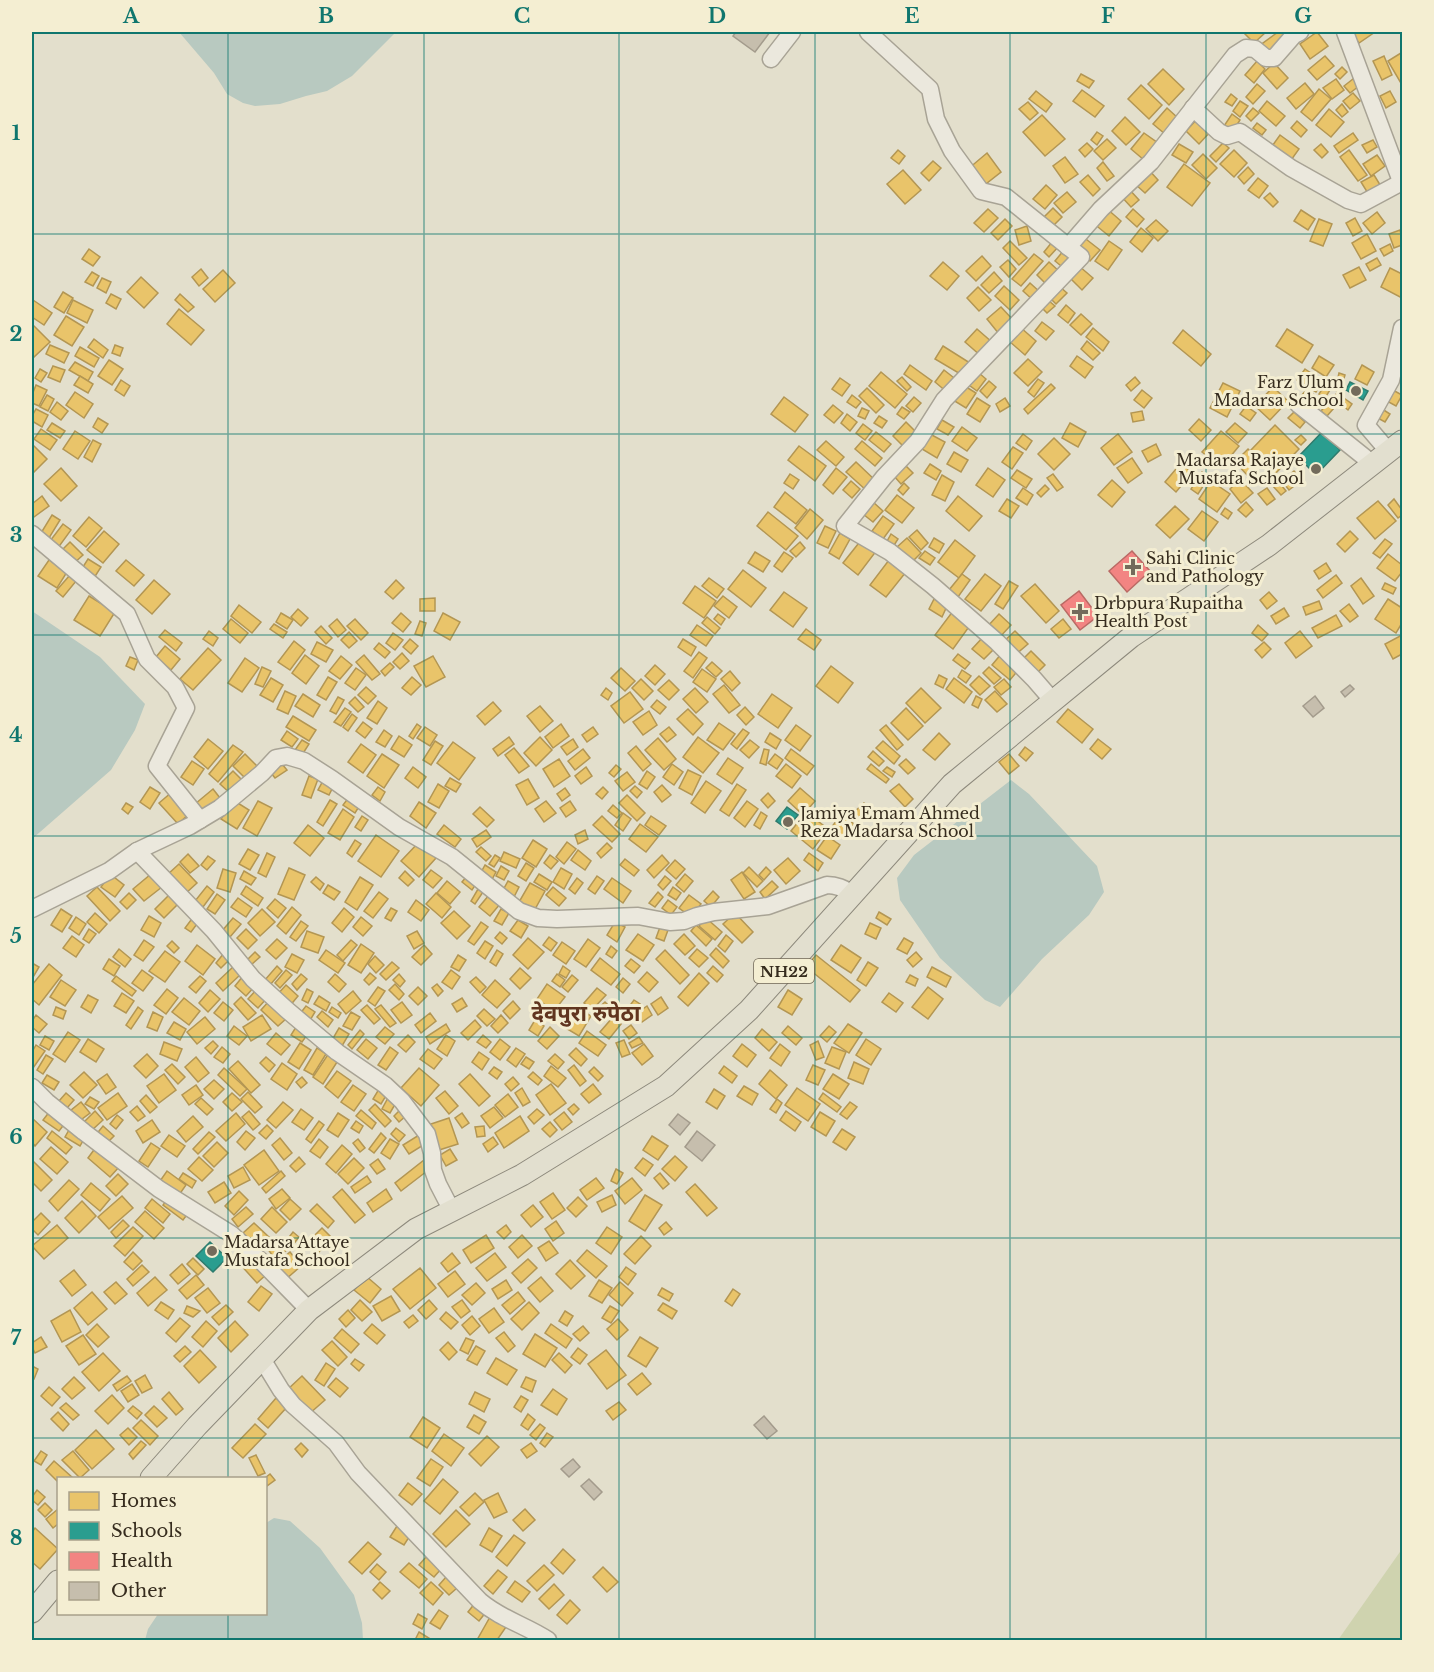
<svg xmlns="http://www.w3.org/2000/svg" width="1434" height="1672" font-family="'Libre Baskerville','Noto Sans Devanagari',serif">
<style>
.green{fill:#cfd3af}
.water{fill:#b8c9c0}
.homes{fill:#e9c46a;stroke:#b39653;stroke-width:1.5}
.schools{fill:#2a9d8f;stroke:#2e7b6d;stroke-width:1.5}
.health{fill:#f28482;stroke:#ba6a64;stroke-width:1.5}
.building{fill:#c6bead;stroke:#a39b8c;stroke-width:1.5}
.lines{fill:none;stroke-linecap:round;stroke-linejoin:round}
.minor-casing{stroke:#a8a395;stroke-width:19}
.major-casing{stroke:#8d897c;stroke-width:23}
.minor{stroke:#ebe8dd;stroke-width:16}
.major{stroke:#e2dfcf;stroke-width:21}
.grid{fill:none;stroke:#0f766e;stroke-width:1.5;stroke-opacity:0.55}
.poi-dot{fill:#736b5b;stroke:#f4eed2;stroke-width:2}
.labels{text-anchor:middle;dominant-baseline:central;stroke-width:6;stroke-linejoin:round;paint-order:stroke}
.shield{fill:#f4eed2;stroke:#6f6654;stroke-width:1.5}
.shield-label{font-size:15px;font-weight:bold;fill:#362c1e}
.poi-label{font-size:16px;fill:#362c1e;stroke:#f4eed2;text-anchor:start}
.district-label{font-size:22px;font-weight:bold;fill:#61351f;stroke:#f4eed2}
.neatline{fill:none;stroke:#0f766e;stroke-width:2}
.grid-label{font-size:20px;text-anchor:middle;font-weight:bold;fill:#0f766e}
</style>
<rect width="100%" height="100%" fill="#e3dfcc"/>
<!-- green -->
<path class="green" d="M1402,1549v91h-64z"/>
<!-- water -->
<g class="water">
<path d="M179,32h217l-44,44 -25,15 -21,5 -26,8 -25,2 -12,-3 -16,-9 -13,-21z"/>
<path d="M32,611l68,46 45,47 -10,26 -24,40 -79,69z"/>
<path d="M1011,780l18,14 68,72 7,26 -15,23 -47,44 -42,48 -15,-7 -45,-42 -40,-58 -3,-22 17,-23z"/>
<path d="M274,1518l16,3 30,27 34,47 8,28 1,17h-218l3,-11 10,-15h108v-91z"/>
</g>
<!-- homes -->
<g class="homes">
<path d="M1243,32h23l-12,11z"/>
<path d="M1278,32h5l6,7 -22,17 -8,-10z"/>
<path d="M1317,32l11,14 -18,13 -10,-15z"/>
<path d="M1350,32h25l-16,11z"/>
<path d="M1401,53l1,3v29l-14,-24z"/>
<path d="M1325,56l9,10 -17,14 -9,-10z"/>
<path d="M1384,56l8,19 -10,5 -9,-19z"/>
<path d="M1257,61l8,8 -11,14 -9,-8z"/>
<path d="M1274,63l14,15 -11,11 -14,-16z"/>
<path d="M1342,67l5,5 -7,7 -5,-5z"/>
<path d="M1163,69l21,20 -15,16 -21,-21z"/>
<path d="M1081,74l13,7 -5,7 -12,-7z"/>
<path d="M1336,79l8,11 -12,9 -9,-11z"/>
<path d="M1353,79l6,7 -9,7 -6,-7z"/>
<path d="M1305,83l9,11 -18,15 -9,-11z"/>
<path d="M1257,84l8,7 -12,13 -7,-7z"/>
<path d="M1141,85l21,20 -13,14 -21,-20z"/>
<path d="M1319,89l12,10 -19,22 -11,-9z"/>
<path d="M1082,90l22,16 -9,11 -22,-16z"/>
<path d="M1036,91l16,13 -6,8 -17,-13z"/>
<path d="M1390,91l6,11 -10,6 -6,-12z"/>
<path d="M1353,93l7,8 -10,8 -7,-8z"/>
<path d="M1231,94l6,5 -5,7 -7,-4z"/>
<path d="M1240,101l8,5 -8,11 -7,-6z"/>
<path d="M1267,101l18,15 -9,10 -17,-15z"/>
<path d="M1028,102l10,11 -8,7 -11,-11z"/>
<path d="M1342,104l6,8 -6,5 -6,-7z"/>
<path d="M1167,108l11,10 -13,16 -12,-10z"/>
<path d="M1253,108l6,5 -8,8 -5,-5z"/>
<path d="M1329,109l15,13 -13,15 -15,-12z"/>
<path d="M1232,114l8,6 -9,14 -9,-5z"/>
<path d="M1042,115l23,24 -20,17 -22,-24z"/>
<path d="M1125,117l15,15 -14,13 -14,-14z"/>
<path d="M1199,117l13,13 -13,14 -13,-13z"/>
<path d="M1297,121l10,9 -6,7 -10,-9z"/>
<path d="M1257,123l9,7 -4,5 -9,-7z"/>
<path d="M1097,132l6,4 -6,9 -6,-5z"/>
<path d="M1144,133l14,10 -14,17 -13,-11z"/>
<path d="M1353,133l5,7 -19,13 -5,-7z"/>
<path d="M1280,135l19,14 -10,14 -19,-14z"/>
<path d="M1107,139l9,9 -13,12 -9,-9z"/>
<path d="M1373,140l4,7 -10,6 -5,-8z"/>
<path d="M1087,143l6,6 -8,8 -6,-7z"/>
<path d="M1223,143l6,5 -13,14 -6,-6z"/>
<path d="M1179,144l14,8 -7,11 -14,-8z"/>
<path d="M1321,144l7,8 -6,6 -8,-8z"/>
<path d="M898,150l7,6 -6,8 -8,-6z"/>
<path d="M1234,150l13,13 -13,14 -14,-13z"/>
<path d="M1349,150l18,25 -9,6 -18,-24z"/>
<path d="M987,153l14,19 -19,15 -14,-18z"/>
<path d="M1203,154l14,14 -11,11 -14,-14z"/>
<path d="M1377,155l8,11 -14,10 -8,-12z"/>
<path d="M1065,157l13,17 -13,9 -12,-17z"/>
<path d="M933,161l8,7 -12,13 -8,-8z"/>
<path d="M1103,162l11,14 -7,5 -10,-13z"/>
<path d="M1184,164l26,19 -18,23 -25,-19z"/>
<path d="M1248,167l6,7 -10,10 -6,-7z"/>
<path d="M1148,169l10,11 -13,13 -11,-10z"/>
<path d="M903,170l18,20 -16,14 -18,-20z"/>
<path d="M1088,175l12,14 -7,7 -13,-14z"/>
<path d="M1374,175l8,13 -13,7 -8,-13z"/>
<path d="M1258,178l10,8 -9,12 -11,-8z"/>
<path d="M1046,185l11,10 -12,14 -12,-10z"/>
<path d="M1128,188l11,12 -8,7 -11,-12z"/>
<path d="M1067,192l9,10 -13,11 -9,-10z"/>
<path d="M1270,193l8,9 -5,5 -9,-9z"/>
<path d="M1053,208l9,9 -12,12 -9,-9z"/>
<path d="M1106,208l15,13 -12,15 -16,-13z"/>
<path d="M988,209l10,9 -14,14 -10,-9z"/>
<path d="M1133,209l11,10 -7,8 -11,-10z"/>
<path d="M1301,210l14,9 -7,11 -14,-9z"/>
<path d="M1377,212l8,11 -13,11 -9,-11z"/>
<path d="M1355,218l7,13 -9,5 -7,-13z"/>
<path d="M1005,219l7,7 -14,14 -7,-7z"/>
<path d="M1319,219l13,5 -9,22 -13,-5z"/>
<path d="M1156,220l12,11 -10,10 -12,-12z"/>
<path d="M1027,226l4,15 -12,4 -4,-15z"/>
<path d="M1141,228l12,10 -11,14 -12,-10z"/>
<path d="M1400,230l2,8v7l-8,3 -5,-14z"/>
<path d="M1367,234l9,17 -15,8 -9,-16z"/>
<path d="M1082,236l18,14 -10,11 -17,-14z"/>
<path d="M1010,241l17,17 -8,7 -16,-17z"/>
<path d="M1109,241l13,9 -14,20 -13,-9z"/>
<path d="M1052,242l6,5 -9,10 -5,-5z"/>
<path d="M1390,244l3,7 -9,5 -4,-7z"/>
<path d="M89,249l11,8 -7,9 -11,-7z"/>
<path d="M1064,250l11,8 -9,12 -11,-9z"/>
<path d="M1034,254l9,7 -22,25 -9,-7z"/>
<path d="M982,256l9,10 -15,15 -10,-10z"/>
<path d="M1377,258l4,7 -11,6 -4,-7z"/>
<path d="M1008,260l8,9 -7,8 -9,-10z"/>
<path d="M943,262l16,14 -12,14 -17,-14z"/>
<path d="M1049,262l12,11 -13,13 -11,-11z"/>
<path d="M1079,266l14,12 -11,12 -13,-13z"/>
<path d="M1359,267l7,13 -16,8 -7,-13z"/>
<path d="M1390,268l12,6v24l-21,-11z"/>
<path d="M201,269l7,9 -9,8 -7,-9z"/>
<path d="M223,270l12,13 -20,19 -12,-13z"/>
<path d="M92,272l7,4 -6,10 -8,-4z"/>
<path d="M994,272l8,9 -13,12 -8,-8z"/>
<path d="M141,277l17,16 -14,15 -17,-16z"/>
<path d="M102,278l9,4 -5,11 -9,-5z"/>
<path d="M1030,283l11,10 -7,8 -11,-10z"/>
<path d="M1004,286l15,14 -9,10 -15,-14z"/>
<path d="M1059,286l8,7 -11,11 -7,-7z"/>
<path d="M978,287l13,13 -12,11 -12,-13z"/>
<path d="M63,292l10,6 -9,15 -10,-6z"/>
<path d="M111,294l10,5 -5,10 -10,-6z"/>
<path d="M180,294l14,13 -6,5 -13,-12z"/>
<path d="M33,300l19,13 -8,12 -12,-8v-15z"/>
<path d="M73,300l20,10 -6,13 -20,-10z"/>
<path d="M1049,301l6,5 -8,7 -5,-5z"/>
<path d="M1066,305l9,8 -7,10 -10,-8z"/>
<path d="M1001,307l13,14 -15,13 -12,-15z"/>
<path d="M179,309l25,21 -13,15 -24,-21z"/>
<path d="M1081,314l11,10 -11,11 -11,-10z"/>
<path d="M66,316l18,11 -12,19 -18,-11z"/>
<path d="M1042,322l12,9 -8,9 -11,-9z"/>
<path d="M32,324l18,18 -16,15 -2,-3z"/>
<path d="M1020,327l16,14 -11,14 -16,-14z"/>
<path d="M1093,328l16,14 -6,9 -17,-14z"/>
<path d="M977,329l16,14 -12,13 -16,-14z"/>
<path d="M1287,329l26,16 -11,18 -26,-17z"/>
<path d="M1183,330l28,24 -10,12 -28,-23z"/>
<path d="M94,339l14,11 -5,8 -15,-11z"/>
<path d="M1087,341l13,12 -7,7 -12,-11z"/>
<path d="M50,345l19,8 -5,10 -18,-9z"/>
<path d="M115,345l8,3 -3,8 -8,-3z"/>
<path d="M943,346l27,17 -8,12 -27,-16z"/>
<path d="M80,347l19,11 -5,9 -19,-11z"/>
<path d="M1077,356l16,11 -8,11 -15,-12z"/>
<path d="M1319,356l15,9 -8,12 -14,-9z"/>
<path d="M1028,359l14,13 -14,14 -14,-13z"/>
<path d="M109,360l14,9 -11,16 -14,-9z"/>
<path d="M75,362l18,10 -5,9 -19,-11z"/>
<path d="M910,365l22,16 -6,9 -22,-16z"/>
<path d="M1362,365l12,7 -7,13 -12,-6z"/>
<path d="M53,366l12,4 -5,12 -12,-5z"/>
<path d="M40,369l7,4 -6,9 -6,-4z"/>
<path d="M1305,369l18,12 -7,11 -19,-12z"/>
<path d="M944,370l14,11 -10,12 -13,-11z"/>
<path d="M881,372l26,22 -12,14 -26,-22z"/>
<path d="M979,373l7,6 -9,12 -8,-6z"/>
<path d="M1339,373l6,2 -5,17 -5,-2z"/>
<path d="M80,376l13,8 -5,9 -14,-8z"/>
<path d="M902,377l9,10 -4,4 -10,-10z"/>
<path d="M1135,377l5,6 -9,8 -5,-6z"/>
<path d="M840,378l10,7 -8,11 -10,-7z"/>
<path d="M1038,379l6,4 -10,14 -6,-5z"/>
<path d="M121,380l9,6 -6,10 -9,-6z"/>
<path d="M989,381l7,6 -9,11 -7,-7z"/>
<path d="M1223,383l17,8 -13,26 -17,-9z"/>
<path d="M1051,384l4,4 -27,26 -4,-5z"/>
<path d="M36,385l11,5 -8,16 -7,-3v-8z"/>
<path d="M963,385l13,8 -10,15 -13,-8z"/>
<path d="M1324,386l6,4 -5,8 -6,-4z"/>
<path d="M1273,387l15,14 -18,19 -15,-14z"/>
<path d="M867,388l17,17 -8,8 -17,-17z"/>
<path d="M1307,389l9,8 -6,8 -9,-9z"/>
<path d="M1391,389l11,6 -6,11 -11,-6z"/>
<path d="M1142,390l10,8 -8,10 -10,-8z"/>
<path d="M75,392l18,12 -9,14 -18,-13z"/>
<path d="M1337,393l15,11 -4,6 -15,-12z"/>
<path d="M47,395l7,4 -6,12 -8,-4z"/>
<path d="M852,395l9,7 -5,6 -9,-6z"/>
<path d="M784,397l24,18 -13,17 -24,-18z"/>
<path d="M914,397l7,6 -8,9 -7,-6z"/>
<path d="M977,398l13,8 -10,16 -13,-8z"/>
<path d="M1005,398l5,8 -10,6 -4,-8z"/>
<path d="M57,402l11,9 -7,9 -11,-8z"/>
<path d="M1328,403l6,5 -7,8 -6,-5z"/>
<path d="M833,405l10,8 -9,10 -10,-8z"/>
<path d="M1246,406l10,7 -6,8 -10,-7z"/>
<path d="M902,407l8,5 -6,7 -7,-5z"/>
<path d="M1379,407l11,7 -5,8 -11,-6z"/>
<path d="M862,408l7,3 -4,8 -7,-3z"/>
<path d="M36,409l12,6 -6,12 -10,-6v-5z"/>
<path d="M1142,411l2,9 -11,2 -2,-9z"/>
<path d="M1294,412l11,10 -5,6 -12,-10z"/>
<path d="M847,414l10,8 -7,9 -9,-8z"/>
<path d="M879,416l8,5 -5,7 -8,-5z"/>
<path d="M98,418l10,6 -6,9 -9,-6z"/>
<path d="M1199,419l12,11 -10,11 -12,-11z"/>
<path d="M942,420l12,7 -6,8 -11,-6z"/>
<path d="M906,422l12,12 -13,14 -12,-12z"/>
<path d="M52,423l13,8 -5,7 -13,-8z"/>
<path d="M1070,423l16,9 -8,15 -16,-9z"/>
<path d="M1235,423l12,10 -9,10 -12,-11z"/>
<path d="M863,424l9,7 -7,9 -9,-7z"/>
<path d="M1275,425l24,24 -24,25 -24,-24z"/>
<path d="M962,427l15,11 -10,13 -15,-10z"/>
<path d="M41,429l16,11 -7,10 -16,-11z"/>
<path d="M75,431l15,10 -12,18 -15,-10z"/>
<path d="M1221,431l18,15 -18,22 -19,-16z"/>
<path d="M876,432l15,12 -7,8 -15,-12z"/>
<path d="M930,434l15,8 -8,16 -15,-9z"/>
<path d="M1023,434l9,7 -6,9 -10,-7z"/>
<path d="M1118,434l14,18 -18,13 -13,-17z"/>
<path d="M1301,435l5,5 -5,5 -6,-5z"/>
<path d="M1054,438l16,16 -16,16 -16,-16z"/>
<path d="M93,440l8,4 -9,18 -8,-5z"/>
<path d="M826,441l18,16 -8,9 -19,-16z"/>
<path d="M862,441l20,17 -7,8 -20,-17z"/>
<path d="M32,444l15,15 -13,13 -2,-3z"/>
<path d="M1156,444l5,11 -13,7 -6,-11z"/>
<path d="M799,446l27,20 -11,15 -27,-21z"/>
<path d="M1013,447l10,6 -11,16 -10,-7z"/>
<path d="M1248,449l13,14 -13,13 -13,-14z"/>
<path d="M954,452l14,8 -7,12 -14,-8z"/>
<path d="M1132,458l10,15 -14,10 -11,-15z"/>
<path d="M856,462l20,19 -9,10 -21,-19z"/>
<path d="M1181,463l11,10 -16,19 -11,-10z"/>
<path d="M930,464l11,7 -5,9 -12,-7z"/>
<path d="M905,465l8,8 -12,11 -7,-8z"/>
<path d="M61,468l16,18 -16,15 -17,-17z"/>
<path d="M836,468l11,9 -14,17 -10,-9z"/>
<path d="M988,468l17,12 -12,17 -17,-12z"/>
<path d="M1017,470l15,9 -6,9 -15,-10z"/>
<path d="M1294,471l8,9 -13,10 -7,-9z"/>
<path d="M1202,472l7,5 -11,17 -7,-5z"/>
<path d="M790,474l9,6 -6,9 -9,-6z"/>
<path d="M1053,474l10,13 -6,4 -10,-13z"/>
<path d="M942,475l12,7 -9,19 -13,-6z"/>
<path d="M1240,479l13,14 -12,10 -11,-14z"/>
<path d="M1112,480l13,12 -13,15 -14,-12z"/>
<path d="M1277,480l9,11 -5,4 -9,-10z"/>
<path d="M851,481l9,8 -8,9 -9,-8z"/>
<path d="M1211,481l19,13 -13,18 -18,-13z"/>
<path d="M904,483l5,5 -6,7 -5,-5z"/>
<path d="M1045,485l4,4 -8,8 -4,-4z"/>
<path d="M1023,488l10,7 -6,10 -11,-7z"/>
<path d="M1267,488l8,11 -8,6 -9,-11z"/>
<path d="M785,492l22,18 -11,14 -22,-17z"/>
<path d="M897,495l17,13 -12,15 -17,-13z"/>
<path d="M42,496l7,10 -15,11 -2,-3v-10z"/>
<path d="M958,496l24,20 -13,15 -23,-20z"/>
<path d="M1007,499l12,7 -8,12 -12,-7z"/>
<path d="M1394,499l8,11v5l-4,3 -10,-13z"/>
<path d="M1378,501l18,20 -21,18 -18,-21z"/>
<path d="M873,502l10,9 -10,11 -10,-8z"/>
<path d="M1246,502l7,8 -7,7 -8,-7z"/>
<path d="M1175,506l14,13 -19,19 -14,-13z"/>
<path d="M1225,508l7,5 -4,6 -7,-5z"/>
<path d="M810,509l13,11 -16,19 -12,-11z"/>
<path d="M1202,511l16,11 -14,19 -16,-12z"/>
<path d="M768,512l30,24 -12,14 -29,-24z"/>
<path d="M52,515l8,5 -11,18 -8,-5z"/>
<path d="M883,516l11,8 -11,15 -11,-8z"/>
<path d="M89,517l13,11 -16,19 -13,-11z"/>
<path d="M63,524l8,6 -16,22 -8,-7z"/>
<path d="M825,526l11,5 -8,17 -11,-5z"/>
<path d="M917,530l11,13 -7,7 -12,-13z"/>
<path d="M104,531l15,13 -16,19 -16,-13z"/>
<path d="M1350,531l8,8 -13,13 -8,-8z"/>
<path d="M840,533l10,6 -11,20 -10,-6z"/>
<path d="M891,534l7,5 -5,8 -7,-4z"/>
<path d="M907,538l14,15 -9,9 -15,-15z"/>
<path d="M934,538l10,6 -5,9 -10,-6z"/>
<path d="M862,539l15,11 -19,25 -15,-12z"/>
<path d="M1385,539l7,5 -12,14 -7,-5z"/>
<path d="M955,540l20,16 -16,22 -21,-16z"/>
<path d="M70,542l13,13 -11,10 -12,-13z"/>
<path d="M800,542l5,6 -9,9 -6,-6z"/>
<path d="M925,551l10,7 -5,7 -11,-7z"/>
<path d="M755,552l15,9 -7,11 -15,-9z"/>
<path d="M784,552l9,6 -11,14 -8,-6z"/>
<path d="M1388,554l14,11v7l-7,9 -18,-13z"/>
<path d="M88,559l13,8 -7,11 -13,-8z"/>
<path d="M49,560l18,12 -10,16 -19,-12z"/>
<path d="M126,560l18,15 -10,11 -18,-15z"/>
<path d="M889,560l17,12 -20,25 -16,-12z"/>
<path d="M1326,563l5,8 -12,8 -5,-8z"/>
<path d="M743,570l23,18 -15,19 -23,-18z"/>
<path d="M962,574l8,6 -12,17 -9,-7z"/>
<path d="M985,574l16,12 -20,25 -16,-12z"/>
<path d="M70,575l7,5 -14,17 -7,-6z"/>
<path d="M1336,575l6,8 -19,15 -6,-8z"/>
<path d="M709,578l15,11 -7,9 -15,-12z"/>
<path d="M1361,578l13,18 -11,8 -12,-18z"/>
<path d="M154,580l16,14 -18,20 -16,-14z"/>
<path d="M396,580l8,8 -11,11 -8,-7z"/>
<path d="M1009,581l9,5 -15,23 -8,-5z"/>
<path d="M1385,583l11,5 -3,6 -11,-5z"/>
<path d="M1035,584l24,27 -13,12 -25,-27z"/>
<path d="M695,586l21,15 -12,17 -21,-15z"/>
<path d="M784,592l23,16 -14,19 -23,-17z"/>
<path d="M1269,592l8,9 -10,8 -7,-9z"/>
<path d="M89,596l26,16 -15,24 -26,-16z"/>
<path d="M723,596l14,11 -8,11 -15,-12z"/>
<path d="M435,598v13h-15v-12z"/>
<path d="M934,599l13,7 -5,11 -13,-8z"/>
<path d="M1388,599l14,9v15l-6,10 -21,-14z"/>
<path d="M1319,601l3,8 -16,6 -3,-8z"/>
<path d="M1349,604l9,12 -8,6 -10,-11z"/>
<path d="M239,605l22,17 -9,11 -21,-17z"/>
<path d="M1284,608l5,8 -13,8 -5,-8z"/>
<path d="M298,609l10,9 -7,8 -10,-9z"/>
<path d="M953,611l18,13 -18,25 -18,-14z"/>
<path d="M281,613l12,7 -6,9 -11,-7z"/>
<path d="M401,613l10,9 -8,10 -11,-9z"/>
<path d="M443,613l17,9 -10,18 -16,-9z"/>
<path d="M718,614l7,5 -4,6 -7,-6z"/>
<path d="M999,614l12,11 -12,13 -12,-11z"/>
<path d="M1336,615l6,11 -24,12 -6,-10z"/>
<path d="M707,617l13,11 -5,6 -13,-11z"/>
<path d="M231,619l17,14 -8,10 -17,-14z"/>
<path d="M337,619l9,11 -8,7 -9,-11z"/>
<path d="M355,619l13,14 -7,7 -14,-14z"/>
<path d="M1063,619l8,10 -12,9 -8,-9z"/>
<path d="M420,621l6,2 -4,13 -7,-2z"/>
<path d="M274,624l13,8 -4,6 -13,-9z"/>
<path d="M697,625l16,11 -7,10 -16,-11z"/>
<path d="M1258,625l10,9 -6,7 -10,-8z"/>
<path d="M321,626l11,12 -6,6 -11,-12z"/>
<path d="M806,629l15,11 -7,10 -16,-11z"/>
<path d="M165,630l17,13 -6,8 -17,-14z"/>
<path d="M209,631l9,7 -5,8 -10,-7z"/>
<path d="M1015,631l13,13 -14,12 -12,-13z"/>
<path d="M1300,631l12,15 -16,12 -11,-15z"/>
<path d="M349,632l8,9 -8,7 -8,-8z"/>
<path d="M393,633l10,7 -8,10 -9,-7z"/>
<path d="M1402,635v19l-9,5 -8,-15z"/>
<path d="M984,636l12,11 -12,12 -12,-10z"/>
<path d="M410,639l8,7 -7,8 -8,-7z"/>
<path d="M683,639l13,8 -5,9 -13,-9z"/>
<path d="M294,641l11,9 -15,20 -12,-8z"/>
<path d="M317,642l16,8 -7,12 -15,-8z"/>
<path d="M1264,642l7,7 -9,9 -7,-8z"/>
<path d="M379,643l11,9 -5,6 -11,-9z"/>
<path d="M165,646l15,13 -9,11 -15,-13z"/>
<path d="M208,648l13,12 -28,30 -13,-11z"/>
<path d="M1031,651l14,14 -10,10 -14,-14z"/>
<path d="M699,652l8,6 -14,20 -9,-7z"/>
<path d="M402,653l7,8 -9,8 -7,-7z"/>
<path d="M1002,653l18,15 -10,12 -18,-15z"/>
<path d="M958,654l12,9 -5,6 -12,-9z"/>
<path d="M305,655l14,11 -13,18 -14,-11z"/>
<path d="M364,655l16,19 -8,6 -16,-18z"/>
<path d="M341,656l11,9 -12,14 -11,-8z"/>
<path d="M433,656l12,21 -19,10 -12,-21z"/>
<path d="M130,657l8,3 -4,10 -8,-4z"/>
<path d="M245,658l14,10 -17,24 -14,-9z"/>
<path d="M712,662l10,9 -6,6 -10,-9z"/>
<path d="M390,663l4,4 -9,9 -4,-5z"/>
<path d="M655,665l10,9 -10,11 -10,-9z"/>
<path d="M831,666l22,17 -15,20 -22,-17z"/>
<path d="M262,667l9,4 -8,16 -8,-3z"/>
<path d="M989,667l12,11 -7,6 -11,-11z"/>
<path d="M356,668l10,7 -11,15 -10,-7z"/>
<path d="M621,668l14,13 -10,10 -14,-13z"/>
<path d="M702,669l14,10 -9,13 -14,-10z"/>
<path d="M962,670l9,6 -5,7 -8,-6z"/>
<path d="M730,671l10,12 -8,8 -11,-12z"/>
<path d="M939,675l8,4 -4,9 -8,-4z"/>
<path d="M979,676l11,10 -10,9 -10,-10z"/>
<path d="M328,677l9,5 -11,18 -9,-5z"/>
<path d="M412,677l9,8 -10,10 -9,-7z"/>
<path d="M271,678l12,7 -10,17 -13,-7z"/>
<path d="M954,678l18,14 -8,11 -18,-14z"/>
<path d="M641,679l12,12 -9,9 -12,-12z"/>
<path d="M1004,679l7,8 -10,8 -7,-8z"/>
<path d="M669,680l10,10 -10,10 -11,-10z"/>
<path d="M724,685l16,20 -11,8 -16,-19z"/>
<path d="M366,687l10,9 -8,8 -10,-9z"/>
<path d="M606,688l6,5 -4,7 -7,-5z"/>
<path d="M695,688l13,14 -12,11 -13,-14z"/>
<path d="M921,688l20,20 -16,15 -19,-20z"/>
<path d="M285,691l11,5 -8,18 -11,-5z"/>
<path d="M995,691l12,13 -10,8 -12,-12z"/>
<path d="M630,692l13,17 -19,14 -13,-17z"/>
<path d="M303,694l17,11 -7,12 -18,-11z"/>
<path d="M772,694l20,14 -14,20 -20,-14z"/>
<path d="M976,696l6,3 -4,9 -6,-3z"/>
<path d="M338,697l6,3 -8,14 -6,-3z"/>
<path d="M355,697l9,10 -6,5 -9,-9z"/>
<path d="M657,700l9,7 -6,7 -9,-7z"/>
<path d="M378,701l9,7 -10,16 -10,-6z"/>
<path d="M493,702l8,9 -16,14 -8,-9z"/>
<path d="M540,706l13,15 -13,11 -13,-16z"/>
<path d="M745,707l9,10 -8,8 -9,-10z"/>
<path d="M345,708l6,4 -10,14 -7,-4z"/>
<path d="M906,708l17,18 -15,14 -17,-17z"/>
<path d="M688,709l15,15 -10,11 -16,-16z"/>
<path d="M1068,709l25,20 -11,14 -25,-21z"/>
<path d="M649,711l8,14 -14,10 -10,-13z"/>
<path d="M352,714l5,4 -9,13 -5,-4z"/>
<path d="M293,716l23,14 -7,11 -23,-14z"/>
<path d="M363,722l9,7 -7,9 -9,-7z"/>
<path d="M719,723l16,11 -12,16 -16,-10z"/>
<path d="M417,724l4,3 -8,12 -4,-3z"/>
<path d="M561,724l8,12 -16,12 -8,-11z"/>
<path d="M796,725l15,11 -11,15 -15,-11z"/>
<path d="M886,725l17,20 -6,5 -17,-20z"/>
<path d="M425,727l12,8 -7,11 -13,-8z"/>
<path d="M593,727l5,7 -11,8 -5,-7z"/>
<path d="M669,727l7,8 -9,7 -7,-8z"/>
<path d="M743,729l6,4 -12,16 -6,-5z"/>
<path d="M384,730l8,6 -7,11 -9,-5z"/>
<path d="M287,731l11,8 -6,8 -11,-7z"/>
<path d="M770,733l11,7 -5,9 -11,-7z"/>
<path d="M939,733l11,11 -15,16 -12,-10z"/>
<path d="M399,736l13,9 -8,12 -13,-8z"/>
<path d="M509,737l5,7 -16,12 -5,-7z"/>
<path d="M540,737l12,13 -16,16 -12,-13z"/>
<path d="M698,737l21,16 -16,20 -20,-16z"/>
<path d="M658,738l18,21 -12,11 -19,-20z"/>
<path d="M208,739l15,12 -15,18 -14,-12z"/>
<path d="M573,739l5,8 -11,8 -6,-8z"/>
<path d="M1098,739l13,10 -9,10 -12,-10z"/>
<path d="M302,740l7,4 -7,11 -7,-5z"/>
<path d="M750,740l9,7 -10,11 -9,-8z"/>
<path d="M435,741l8,5 -12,19 -8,-5z"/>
<path d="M883,741l17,15 -6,8 -18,-16z"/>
<path d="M453,742l22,16 -16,22 -22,-17z"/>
<path d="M361,744l15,11 -13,18 -15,-11z"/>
<path d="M233,745l10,7 -25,30 -9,-8z"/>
<path d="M636,746l15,18 -8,7 -15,-18z"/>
<path d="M1025,747l8,6 -7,8 -7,-6z"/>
<path d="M514,748l15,18 -10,7 -14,-18z"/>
<path d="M583,749l7,9 -15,12 -7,-9z"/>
<path d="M764,749l5,1 -3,15 -6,-2z"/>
<path d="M791,749l23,17 -7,9 -22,-17z"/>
<path d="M873,751l11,10 -5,5 -11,-9z"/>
<path d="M245,754l12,12 -12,12 -12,-12z"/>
<path d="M382,754l17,11 -15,23 -17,-12z"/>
<path d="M775,754l8,6 -6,9 -9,-6z"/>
<path d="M1009,754l10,12 -10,8 -10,-12z"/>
<path d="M728,758l15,10 -11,16 -15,-10z"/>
<path d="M559,759l11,17 -16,11 -11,-18z"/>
<path d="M906,759l9,9 -7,6 -9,-9z"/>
<path d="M192,761l12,8 -11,16 -12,-8z"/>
<path d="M282,764l5,6 -12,8 -4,-5z"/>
<path d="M672,764l11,8 -9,13 -11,-8z"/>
<path d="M786,764l15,12 -9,12 -16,-12z"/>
<path d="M871,764l18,15 -3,4 -19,-14z"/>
<path d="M616,765l5,4 -7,8 -5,-4z"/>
<path d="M413,767l13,10 -8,11 -13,-10z"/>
<path d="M586,767l6,9 -11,8 -6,-8z"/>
<path d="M887,767l8,5 -3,5 -9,-6z"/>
<path d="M688,770l13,6 -9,19 -13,-7z"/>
<path d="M233,771l11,11 -12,13 -12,-11z"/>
<path d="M647,771l8,6 -8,12 -8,-5z"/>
<path d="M627,772l8,10 -12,9 -8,-10z"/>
<path d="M309,776l9,3 -7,19 -9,-3z"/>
<path d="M450,778l11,6 -5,8 -11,-6z"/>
<path d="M324,779l10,6 -5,10 -11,-5z"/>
<path d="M528,779l11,19 -12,7 -11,-20z"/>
<path d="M706,781l15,10 -16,22 -14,-10z"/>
<path d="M438,784l11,7 -10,17 -11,-6z"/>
<path d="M737,784l9,6 -17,26 -9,-6z"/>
<path d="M899,784l14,15 -8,8 -15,-16z"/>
<path d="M662,785l9,10 -9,7 -8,-10z"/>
<path d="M635,786l7,6 -5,6 -7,-7z"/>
<path d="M150,787l10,6 -10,16 -10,-7z"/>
<path d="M378,787l7,5 -5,9 -8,-6z"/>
<path d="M603,787l5,5 -6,7 -6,-5z"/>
<path d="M565,788l5,7 -8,6 -5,-7z"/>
<path d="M800,788l15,13 -12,14 -15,-14z"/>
<path d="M213,789l7,9 -18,15 -7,-9z"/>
<path d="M172,792l18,21 -12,11 -19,-21z"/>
<path d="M768,793l7,8 -7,7 -7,-8z"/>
<path d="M627,795l18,18 -8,8 -18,-18z"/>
<path d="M349,797l11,8 -5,8 -12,-8z"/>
<path d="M233,800l16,10 -12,19 -16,-10z"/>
<path d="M330,800l7,4 -14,22 -6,-4z"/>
<path d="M258,801l14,7 -15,28 -14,-8z"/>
<path d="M546,801l10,12 -12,9 -9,-13z"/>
<path d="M570,801l6,9 -10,7 -6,-9z"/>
<path d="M747,801l11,8 -13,18 -11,-9z"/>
<path d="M419,802l17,11 -10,15 -16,-12z"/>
<path d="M126,803l7,4 -5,7 -6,-5z"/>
<path d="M864,803l5,4 -13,13 -5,-5z"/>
<path d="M613,805l9,8 -5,5 -9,-7z"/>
<path d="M480,807l14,13 -7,7 -14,-13z"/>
<path d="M343,809l11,8 -14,23 -12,-7z"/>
<path d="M761,812l6,4 -7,13 -6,-4z"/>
<path d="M806,812l22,17 -15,20 -22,-18z"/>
<path d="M623,813l8,6 -8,12 -8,-6z"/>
<path d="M841,815l13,9 -11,14 -13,-9z"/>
<path d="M362,816l6,4 -7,11 -6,-4z"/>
<path d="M602,816l18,18 -8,8 -19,-17z"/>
<path d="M651,816l15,10 -7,9 -14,-10z"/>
<path d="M640,824l18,13 -12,15 -17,-13z"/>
<path d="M308,825l16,13 -14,18 -16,-13z"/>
<path d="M444,825l17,14 -6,8 -18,-13z"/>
<path d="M486,830l5,7 -14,10 -5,-8z"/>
<path d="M585,830l3,9 -10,5 -3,-9z"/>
<path d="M376,835l23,16 -18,26 -23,-16z"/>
<path d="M827,836l13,9 -9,14 -14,-9z"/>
<path d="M355,840l6,4 -9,13 -5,-4z"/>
<path d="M533,840l14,9 -11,18 -14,-9z"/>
<path d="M419,842l17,16 -17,19 -18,-16z"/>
<path d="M567,842l9,7 -12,15 -8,-7z"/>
<path d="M607,843l5,5 -11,10 -4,-5z"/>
<path d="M481,847l10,9 -5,5 -10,-9z"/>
<path d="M248,849l11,6 -9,15 -11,-6z"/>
<path d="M578,850l13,11 -6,9 -14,-10z"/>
<path d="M504,852l16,7 -4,9 -16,-7z"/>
<path d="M267,853l8,4 -9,20 -8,-4z"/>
<path d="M809,853l14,10 -5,8 -14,-11z"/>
<path d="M188,854l11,12 -9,7 -10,-11z"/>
<path d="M495,855l5,3 -6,9 -5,-3z"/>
<path d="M550,855l8,6 -7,8 -7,-6z"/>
<path d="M662,855l7,8 -15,15 -7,-8z"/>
<path d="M208,856l7,5 -8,9 -6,-5z"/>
<path d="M788,858l12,13 -14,13 -12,-14z"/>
<path d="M625,859l14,11 -5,6 -14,-11z"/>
<path d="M675,860l10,9 -9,10 -10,-9z"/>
<path d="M526,863l8,5 -8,13 -8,-5z"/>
<path d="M179,864l18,19 -12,11 -18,-19z"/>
<path d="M485,865l11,7 -6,11 -11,-7z"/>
<path d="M501,866l8,5 -5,9 -8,-4z"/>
<path d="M749,867l14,14 -6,6 -14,-14z"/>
<path d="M766,867l5,5 -7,8 -5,-5z"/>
<path d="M289,868l16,7 -11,25 -16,-6z"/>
<path d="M561,868l11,6 -8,15 -11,-7z"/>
<path d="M223,869l13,4 -6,19 -13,-4z"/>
<path d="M431,870l11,8 -9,10 -10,-8z"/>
<path d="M244,871l12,7 -5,7 -11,-6z"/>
<path d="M405,871l9,9 -6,6 -9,-8z"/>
<path d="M742,872l13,20 -11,7 -13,-19z"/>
<path d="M110,874l14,11 -9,12 -14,-10z"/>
<path d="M151,874l11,13 -18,14 -11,-12z"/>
<path d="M539,874l13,8 -5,8 -13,-8z"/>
<path d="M685,874l8,7 -9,11 -8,-7z"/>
<path d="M467,876l9,8 -4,6 -10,-8z"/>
<path d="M597,876l7,5 -9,13 -7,-5z"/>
<path d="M665,876l6,5 -8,9 -5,-5z"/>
<path d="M316,877l8,7 -4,6 -9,-8z"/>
<path d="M360,877l13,8 -16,25 -12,-8z"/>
<path d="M577,878l6,5 -8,11 -6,-5z"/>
<path d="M612,878l19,13 -8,12 -19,-14z"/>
<path d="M447,881l13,11 -10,12 -13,-11z"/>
<path d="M508,881l11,6 -6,12 -11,-7z"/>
<path d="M772,881l6,6 -13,12 -5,-7z"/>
<path d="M530,883l15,8 -11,20 -15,-9z"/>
<path d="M328,885l12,7 -6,8 -11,-7z"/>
<path d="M207,886l7,6 -11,15 -8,-6z"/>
<path d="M246,886l17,12 -5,8 -17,-12z"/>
<path d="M97,887l23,24 -10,10 -23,-25z"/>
<path d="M553,887l13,11 -7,8 -13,-11z"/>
<path d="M673,887l8,6 -5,7 -8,-5z"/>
<path d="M478,889l5,3 -8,12 -4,-3z"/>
<path d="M713,891l6,6 -8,10 -7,-6z"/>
<path d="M379,892l9,7 -15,19 -9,-7z"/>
<path d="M658,892l5,5 -8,10 -6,-4z"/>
<path d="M129,893l7,7 -9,9 -7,-7z"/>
<path d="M436,893l15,14 -9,11 -16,-14z"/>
<path d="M170,894l9,9 -15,15 -9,-9z"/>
<path d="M217,894l8,6 -10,14 -8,-5z"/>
<path d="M489,895l11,9 -10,12 -11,-9z"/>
<path d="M689,895l12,9 -10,13 -12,-9z"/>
<path d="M238,898l14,10 -6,9 -15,-10z"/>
<path d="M275,899l11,9 -8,10 -11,-10z"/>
<path d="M416,900l13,10 -8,11 -13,-9z"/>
<path d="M668,900l9,7 -6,8 -9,-7z"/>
<path d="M292,907l9,8 -15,19 -9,-8z"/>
<path d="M344,908l10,9 -12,15 -10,-9z"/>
<path d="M391,908l6,3 -6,10 -6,-3z"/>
<path d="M61,909l11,7 -10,16 -11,-7z"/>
<path d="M262,909l13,13 -15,14 -12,-13z"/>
<path d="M501,909l8,4 -7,12 -8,-4z"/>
<path d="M454,911l16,15 -13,13 -16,-16z"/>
<path d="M879,912l12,7 -4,6 -11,-7z"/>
<path d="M95,913l12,11 -8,9 -12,-11z"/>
<path d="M735,913l18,19 -11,11 -19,-19z"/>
<path d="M149,916l12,7 -7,14 -13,-7z"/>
<path d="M76,917l10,7 -7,11 -10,-7z"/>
<path d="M361,917l11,9 -9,10 -10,-9z"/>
<path d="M233,918l8,6 -11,13 -8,-6z"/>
<path d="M706,918l16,14 -7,8 -16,-14z"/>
<path d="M191,920l6,4 -6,8 -6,-4z"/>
<path d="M518,920l10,6 -7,12 -11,-7z"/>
<path d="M301,921l7,5 -12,15 -6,-4z"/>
<path d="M481,922l7,5 -14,18 -6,-4z"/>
<path d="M615,922l10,5 -8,15 -10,-7z"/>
<path d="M870,923l11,5 -5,11 -11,-5z"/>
<path d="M696,925l16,14 -6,7 -15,-15z"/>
<path d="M660,927l8,3 -4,11 -8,-3z"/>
<path d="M89,929l7,5 -7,9 -6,-4z"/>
<path d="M246,929l11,11 -9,9 -11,-11z"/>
<path d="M307,931l17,6 -6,16 -17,-6z"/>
<path d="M417,931l7,12 -10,6 -7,-13z"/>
<path d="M500,932l7,6 -5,6 -7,-6z"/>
<path d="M638,934l16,11 -11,16 -17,-11z"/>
<path d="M684,934l11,12 -10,9 -11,-11z"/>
<path d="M726,935l7,6 -8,11 -7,-6z"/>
<path d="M72,936l12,9 -8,12 -13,-9z"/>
<path d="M549,937l8,6 -6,8 -8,-6z"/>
<path d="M528,938l16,14 -16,17 -15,-14z"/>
<path d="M904,938l9,5 -6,11 -10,-5z"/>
<path d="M277,939l10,9 -11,11 -10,-9z"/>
<path d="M588,939l12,9 -14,19 -12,-8z"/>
<path d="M144,940l10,7 -11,14 -9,-6z"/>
<path d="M351,940l6,5 -14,16 -6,-6z"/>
<path d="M172,941l7,7 -5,5 -7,-7z"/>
<path d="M485,941l8,5 -8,13 -8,-6z"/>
<path d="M562,942l13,9 -9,13 -13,-9z"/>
<path d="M361,944l13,9 -13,20 -13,-8z"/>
<path d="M197,945l18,14 -12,16 -18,-14z"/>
<path d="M424,945l8,9 -11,11 -9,-8z"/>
<path d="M841,945l20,13 -10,15 -20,-13z"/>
<path d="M611,946l6,5 -5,7 -6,-4z"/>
<path d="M716,948l13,13 -6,7 -13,-13z"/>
<path d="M119,949l12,10 -6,8 -12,-10z"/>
<path d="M697,949l11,9 -9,9 -10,-9z"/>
<path d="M326,950l19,13 -7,10 -19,-13z"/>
<path d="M497,950l6,4 -7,12 -6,-4z"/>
<path d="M665,950l24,25 -9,9 -24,-25z"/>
<path d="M165,951l15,11 -15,20 -16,-11z"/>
<path d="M255,952l5,5 -9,8 -4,-5z"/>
<path d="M916,952l6,7 -9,8 -6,-7z"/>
<path d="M224,953l6,6 -9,9 -5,-5z"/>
<path d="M292,954l12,6 -7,13 -12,-6z"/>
<path d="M458,955l8,5 -7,11 -8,-4z"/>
<path d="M816,955l44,35 -10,12 -44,-35z"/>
<path d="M375,956l9,9 -8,8 -8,-9z"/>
<path d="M600,958l20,16 -9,11 -20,-15z"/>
<path d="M109,959l11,7 -6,10 -11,-7z"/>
<path d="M631,959l9,7 -6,7 -9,-7z"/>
<path d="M392,962l7,6 -13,12 -6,-6z"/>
<path d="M868,962l10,6 -12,18 -9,-6z"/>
<path d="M32,963l7,4 -7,12z"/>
<path d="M49,964l13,11 -23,30 -7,-6v-14z"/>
<path d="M234,966l7,8 -18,17 -7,-8z"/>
<path d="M277,966l5,5 -12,14 -6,-4z"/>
<path d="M563,966l7,5 -4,7 -7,-4z"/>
<path d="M713,966l10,9 -6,7 -10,-9z"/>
<path d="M932,967l19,10 -5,10 -19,-10z"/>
<path d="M520,968l11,10 -11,11 -10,-10z"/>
<path d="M142,970l11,8 -10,13 -11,-8z"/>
<path d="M286,970l6,5 -12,13 -5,-5z"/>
<path d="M451,970l9,7 -8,12 -10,-7z"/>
<path d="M647,972l11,10 -9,10 -11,-10z"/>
<path d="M370,973l6,5 -7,7 -5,-5z"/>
<path d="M699,973l10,10 -21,23 -10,-9z"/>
<path d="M301,974l6,5 -10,11 -5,-6z"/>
<path d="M335,974l11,10 -7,8 -11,-10z"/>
<path d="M399,974l6,7 -5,6 -7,-7z"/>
<path d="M557,974l8,6 -5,7 -8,-6z"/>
<path d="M572,975l6,5 -10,12 -6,-5z"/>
<path d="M910,975l8,4 -3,7 -9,-4z"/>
<path d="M116,976l20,15 -4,5 -20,-15z"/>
<path d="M200,976l6,5 -10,12 -7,-6z"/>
<path d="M243,976l12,10 -9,10 -11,-10z"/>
<path d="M476,977l10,10 -6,6 -10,-11z"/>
<path d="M623,978l7,6 -7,9 -7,-6z"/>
<path d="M61,980l15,10 -11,16 -15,-9z"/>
<path d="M495,980l15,14 -13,14 -15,-13z"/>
<path d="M395,984l9,10 -5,6 -10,-10z"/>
<path d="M437,984l6,7 -5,5 -6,-8z"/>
<path d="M547,984l18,13 -11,14 -17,-12z"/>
<path d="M286,985l12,11 -9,11 -13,-11z"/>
<path d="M378,987l7,4 -10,15 -7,-5z"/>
<path d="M418,987l9,9 -9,9 -9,-9z"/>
<path d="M928,987l15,12 -15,20 -16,-12z"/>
<path d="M597,988l9,7 -14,15 -8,-7z"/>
<path d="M167,989l11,9 -12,16 -12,-9z"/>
<path d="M257,989l10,9 -9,10 -10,-9z"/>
<path d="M307,989l6,3 -5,11 -6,-3z"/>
<path d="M210,990l10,9 -12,13 -9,-9z"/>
<path d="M788,990l14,9 -10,16 -14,-8z"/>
<path d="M353,991l8,10 -15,13 -8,-10z"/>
<path d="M122,993l12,8 -8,12 -12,-7z"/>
<path d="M889,993l14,10 -7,9 -14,-10z"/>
<path d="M88,995l10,5 -7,13 -10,-6z"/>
<path d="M319,996l11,7 -4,8 -12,-7z"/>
<path d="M241,997l15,16 -8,7 -14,-16z"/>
<path d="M661,997l7,11 -10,7 -7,-11z"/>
<path d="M184,998l16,13 -11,14 -17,-13z"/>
<path d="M462,998l5,8 -10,6 -5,-8z"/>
<path d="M634,1000l6,4 -6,8 -6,-4z"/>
<path d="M269,1001l18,17 -9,8 -17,-16z"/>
<path d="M513,1001l7,8 -10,10 -7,-8z"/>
<path d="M223,1002l10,8 -9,11 -10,-8z"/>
<path d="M402,1002l10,13 -11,8 -10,-13z"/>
<path d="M605,1002l9,9 -10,10 -9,-10z"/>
<path d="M367,1005l13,14 -6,5 -13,-14z"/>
<path d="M381,1005l15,18 -6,4 -15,-18z"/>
<path d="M306,1006l9,6 -6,10 -10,-7z"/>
<path d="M647,1006l5,9 -10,7 -6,-8z"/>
<path d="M56,1007l10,4 -3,8 -10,-4z"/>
<path d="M138,1007l5,4 -12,18 -5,-4z"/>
<path d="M332,1007l9,6 -3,5 -9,-6z"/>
<path d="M576,1007l15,9 -12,20 -15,-9z"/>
<path d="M484,1009l11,10 -8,7 -10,-10z"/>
<path d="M322,1011l11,9 -5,7 -11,-10z"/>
<path d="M153,1012l10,5 -6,14 -10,-4z"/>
<path d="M351,1012l9,5 -8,13 -9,-4z"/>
<path d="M430,1013l6,8 -15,12 -6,-8z"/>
<path d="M36,1015l11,9 -8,9 -7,-6v-6z"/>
<path d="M262,1015l9,14 -20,12 -8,-14z"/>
<path d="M501,1015l7,8 -10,10 -7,-7z"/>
<path d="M205,1017l10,12 -18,15 -10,-12z"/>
<path d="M613,1017l8,7 -12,15 -9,-7z"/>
<path d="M475,1020l6,7 -13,13 -7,-7z"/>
<path d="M535,1020l9,6 -6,10 -9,-6z"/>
<path d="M174,1022l12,7 -6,11 -13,-7z"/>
<path d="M446,1024l4,7 -20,13 -4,-7z"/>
<path d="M848,1024l14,9 -13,20 -15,-10z"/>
<path d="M631,1025l6,8 -8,6 -6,-8z"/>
<path d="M234,1026l13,10 -8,9 -12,-9z"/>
<path d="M788,1026l14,12 -6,7 -14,-12z"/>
<path d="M829,1026l7,6 -9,10 -7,-6z"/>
<path d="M296,1027l11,8 -5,7 -11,-7z"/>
<path d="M385,1027l9,7 -9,10 -9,-7z"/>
<path d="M550,1027l9,9 -12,13 -9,-8z"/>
<path d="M339,1028l10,6 -7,12 -10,-6z"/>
<path d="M762,1029l15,13 -8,9 -14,-13z"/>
<path d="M360,1030l4,4 -12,15 -4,-4z"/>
<path d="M587,1031l19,14 -8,11 -19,-13z"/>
<path d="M68,1032l12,8 -15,22 -12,-8z"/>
<path d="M276,1033l14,12 -9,10 -14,-11z"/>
<path d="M408,1035l7,7 -9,10 -8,-7z"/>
<path d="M446,1035l9,6 -8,15 -10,-7z"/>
<path d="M483,1035l8,7 -5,6 -9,-6z"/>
<path d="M45,1036l9,5 -5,9 -9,-5z"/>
<path d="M639,1037l4,6 -11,5 -3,-5z"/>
<path d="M88,1039l16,10 -8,13 -16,-10z"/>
<path d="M366,1039l11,9 -9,11 -11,-9z"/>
<path d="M500,1039l10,8 -10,13 -10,-8z"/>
<path d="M866,1039l15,10 -10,16 -15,-10z"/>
<path d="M624,1040l6,14 -8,3 -6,-14z"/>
<path d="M213,1041l5,5 -7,8 -6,-6z"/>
<path d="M818,1041l6,16 -8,3 -6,-15z"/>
<path d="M164,1042l18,7 -5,12 -17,-7z"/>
<path d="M300,1043l11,7 -12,19 -11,-7z"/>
<path d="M644,1044l9,12 -11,9 -10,-12z"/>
<path d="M742,1044l14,11 -9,12 -14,-11z"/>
<path d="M780,1044l10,8 -9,14 -11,-8z"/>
<path d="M36,1045l9,6 -12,17 -1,-16z"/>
<path d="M222,1047l8,7 -7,9 -9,-6z"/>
<path d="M390,1047l8,6 -12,17 -8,-5z"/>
<path d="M832,1047l14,5 -7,17 -14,-6z"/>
<path d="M317,1048l9,6 -13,21 -9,-5z"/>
<path d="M516,1048l9,6 -9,13 -9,-7z"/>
<path d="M576,1048l11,11 -6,7 -12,-11z"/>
<path d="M428,1049l14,10 -8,10 -14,-10z"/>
<path d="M479,1052l10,7 -7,11 -10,-8z"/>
<path d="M329,1053l10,6 -16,25 -10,-7z"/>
<path d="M147,1054l11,12 -12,12 -12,-12z"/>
<path d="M555,1054l9,8 -6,7 -10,-8z"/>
<path d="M46,1055l7,4 -10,15 -6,-4z"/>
<path d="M196,1057l13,16 -11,9 -13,-15z"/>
<path d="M266,1057l9,8 -6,7 -9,-9z"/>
<path d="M526,1057l8,5 -5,7 -8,-5z"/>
<path d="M238,1061l22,24 -9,8 -22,-24z"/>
<path d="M854,1062l15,7 -6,15 -15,-6z"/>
<path d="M282,1063l15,11 -10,16 -16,-11z"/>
<path d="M172,1064l13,13 -7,7 -13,-14z"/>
<path d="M574,1065l12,16 -6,5 -12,-16z"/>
<path d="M813,1065l12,5 -7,15 -12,-5z"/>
<path d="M551,1066l15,12 -8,9 -14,-11z"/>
<path d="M724,1066l13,10 -5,7 -13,-10z"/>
<path d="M494,1067l8,5 -5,7 -8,-6z"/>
<path d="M594,1067l9,9 -5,5 -9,-9z"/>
<path d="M224,1068l23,21 -7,7 -22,-21z"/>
<path d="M419,1068l20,17 -18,21 -20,-18z"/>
<path d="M770,1070l17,15 -11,14 -17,-15z"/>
<path d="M337,1071l14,10 -13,17 -13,-11z"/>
<path d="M84,1072l13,13 -14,13 -13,-13z"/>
<path d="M533,1072l9,8 -4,5 -10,-8z"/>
<path d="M107,1074l9,13 -10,7 -9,-13z"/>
<path d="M164,1074l12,16 -17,13 -12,-17z"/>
<path d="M470,1074l20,22 -11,10 -20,-22z"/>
<path d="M833,1074l16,10 -10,15 -16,-10z"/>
<path d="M47,1075l12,7 -5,8 -12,-7z"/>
<path d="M302,1077l5,6 -6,5 -5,-6z"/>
<path d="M513,1077l6,7 -8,7 -6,-7z"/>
<path d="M214,1080l10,9 -10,10 -10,-10z"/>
<path d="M551,1084l15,19 -16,12 -14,-20z"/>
<path d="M593,1084l8,10 -12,9 -8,-9z"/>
<path d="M196,1085l7,10 -14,10 -7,-10z"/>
<path d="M353,1085l13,9 -12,17 -13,-9z"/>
<path d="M744,1086l14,8 -6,11 -15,-9z"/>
<path d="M522,1088l8,14 -7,4 -8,-13z"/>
<path d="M797,1088l23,16 -12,17 -23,-16z"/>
<path d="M379,1089l8,5 -6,10 -8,-5z"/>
<path d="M714,1089l11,7 -8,13 -11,-7z"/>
<path d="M445,1091l13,15 -9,8 -13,-16z"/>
<path d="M248,1092l14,15 -7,6 -14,-14z"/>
<path d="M66,1093l8,7 -7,8 -8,-7z"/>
<path d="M118,1093l9,13 -20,14 -9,-12z"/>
<path d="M232,1093l10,9 -10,9 -9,-9z"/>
<path d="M823,1093l18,14 -4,5 -18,-13z"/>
<path d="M508,1094l10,13 -13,10 -10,-12z"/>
<path d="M146,1095l11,12 -7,6 -10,-12z"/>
<path d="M389,1096l8,5 -7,12 -8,-4z"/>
<path d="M90,1097l9,5 -5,7 -9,-5z"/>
<path d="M201,1098l12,11 -6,6 -12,-11z"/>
<path d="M777,1099l5,4 -6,10 -6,-4z"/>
<path d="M81,1102l9,11 -12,9 -8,-11z"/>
<path d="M283,1102l10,8 -17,18 -9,-8z"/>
<path d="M850,1102l7,5 -10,12 -7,-5z"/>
<path d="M375,1104l16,17 -6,6 -16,-17z"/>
<path d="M574,1104l5,5 -6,6 -5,-6z"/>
<path d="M137,1106l8,10 -7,5 -8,-9z"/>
<path d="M494,1107l9,11 -13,10 -9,-12z"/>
<path d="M301,1109l12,9 -9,12 -12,-8z"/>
<path d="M401,1109l6,6 -8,7 -5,-6z"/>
<path d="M537,1109l7,6 -10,9 -6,-7z"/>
<path d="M361,1110l15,13 -4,6 -16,-13z"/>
<path d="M50,1111l16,11 -7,9 -16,-11z"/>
<path d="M95,1111l8,9 -12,11 -8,-8z"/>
<path d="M249,1111l11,13 -7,6 -11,-13z"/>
<path d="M786,1111l15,11 -6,9 -15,-11z"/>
<path d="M564,1112l8,10 -10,8 -8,-10z"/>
<path d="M820,1112l15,9 -9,15 -15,-9z"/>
<path d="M236,1113l9,11 -19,17 -10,-10z"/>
<path d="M338,1113l11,7 -11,17 -11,-7z"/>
<path d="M462,1113l7,10 -7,5 -7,-10z"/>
<path d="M117,1115l6,5 -7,9 -6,-5z"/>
<path d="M193,1116l10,11 -17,15 -9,-11z"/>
<path d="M520,1116l9,15 -25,17 -9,-15z"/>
<path d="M32,1118l15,14 -12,14 -3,-4z"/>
<path d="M449,1118l9,26 -22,7 -8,-26z"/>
<path d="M152,1120l8,12 -17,11 -7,-12z"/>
<path d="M319,1121l5,4 -13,18 -5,-4z"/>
<path d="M356,1121l7,5 -4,7 -8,-5z"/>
<path d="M550,1122l7,8 -7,7 -8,-8z"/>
<path d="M267,1125l6,6 -7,8 -7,-6z"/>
<path d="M103,1126l11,10 -9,9 -10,-9z"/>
<path d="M484,1126l1,10 -8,1 -2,-10z"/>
<path d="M396,1128l9,7 -6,7 -8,-8z"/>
<path d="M842,1129l13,8 -9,13 -13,-8z"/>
<path d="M69,1130l15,9 -4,7 -15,-9z"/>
<path d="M52,1131l20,16 -6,7 -19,-16z"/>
<path d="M246,1131l9,7 -10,12 -8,-8z"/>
<path d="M209,1132l6,5 -17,17 -5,-5z"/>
<path d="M381,1133l5,5 -12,15 -5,-4z"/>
<path d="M169,1135l16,11 -8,11 -16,-11z"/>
<path d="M419,1135l6,9 -16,10 -6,-9z"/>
<path d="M652,1136l16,10 -10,14 -15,-10z"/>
<path d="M493,1137l5,7 -10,8 -5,-8z"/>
<path d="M280,1138l12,15 -8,7 -12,-15z"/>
<path d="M319,1139l9,8 -8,11 -10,-7z"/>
<path d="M358,1139l7,9 -5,4 -7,-9z"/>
<path d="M390,1139l9,5 -9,15 -9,-6z"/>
<path d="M217,1142l11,11 -14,14 -11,-11z"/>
<path d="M151,1143l9,6 -12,18 -9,-6z"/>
<path d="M342,1145l10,9 -16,19 -10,-9z"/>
<path d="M51,1147l17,15 -11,12 -17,-15z"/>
<path d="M96,1147l23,20 -9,10 -22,-19z"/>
<path d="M450,1149l7,11 -11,6 -6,-11z"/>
<path d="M264,1150l15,21 -20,14 -15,-20z"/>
<path d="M675,1156l12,11 -12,14 -13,-12z"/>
<path d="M199,1157l14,13 -11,11 -14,-12z"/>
<path d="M299,1157l6,7 -9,8 -6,-6z"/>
<path d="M354,1158l10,10 -16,16 -10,-10z"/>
<path d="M643,1158l10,7 -8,11 -10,-8z"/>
<path d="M378,1159l7,10 -8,5 -7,-9z"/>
<path d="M424,1160l7,8 -30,23 -6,-8z"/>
<path d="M33,1161l19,19 -11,11 -9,-9z"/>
<path d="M243,1167l7,13 -16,8 -6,-12z"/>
<path d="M616,1169l7,4 -6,11 -6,-3z"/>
<path d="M167,1171l19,14 -7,10 -19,-14z"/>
<path d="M281,1171l4,5 -19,17 -4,-5z"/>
<path d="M183,1173l13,8 -4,7 -13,-9z"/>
<path d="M660,1173l9,11 -6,5 -9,-11z"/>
<path d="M118,1174l10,10 -12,12 -10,-10z"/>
<path d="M367,1176l4,6 -16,11 -4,-6z"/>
<path d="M596,1178l8,10 -17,12 -7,-10z"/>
<path d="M632,1178l10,12 -17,14 -10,-13z"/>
<path d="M69,1180l10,9 -21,22 -9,-10z"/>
<path d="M224,1182l7,11 -16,10 -7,-11z"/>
<path d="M91,1183l19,16 -10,12 -19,-16z"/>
<path d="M695,1184l22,24 -10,8 -21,-24z"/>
<path d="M282,1189l8,9 -14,11 -7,-10z"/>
<path d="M342,1189l23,26 -10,8 -22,-26z"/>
<path d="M386,1189l6,10 -19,13 -6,-9z"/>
<path d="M239,1191l9,9 -14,15 -9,-9z"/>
<path d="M553,1193l12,17 -13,9 -12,-17z"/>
<path d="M612,1195l4,10 -14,7 -5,-10z"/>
<path d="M645,1195l17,10 -17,26 -16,-10z"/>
<path d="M122,1196l11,12 -24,21 -11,-12z"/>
<path d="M169,1197l20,15 -6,8 -20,-15z"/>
<path d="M578,1197l9,9 -11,11 -9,-9z"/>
<path d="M152,1199l18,15 -7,9 -18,-15z"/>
<path d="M290,1199l11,10 -11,11 -10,-10z"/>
<path d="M82,1201l14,15 -17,17 -14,-15z"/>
<path d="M317,1204l17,17 -6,7 -18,-17z"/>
<path d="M533,1205l10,12 -12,10 -10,-12z"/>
<path d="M246,1207l7,7 -15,13 -6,-8z"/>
<path d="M272,1207l15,15 -11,11 -15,-14z"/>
<path d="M145,1211l19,17 -10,11 -19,-17z"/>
<path d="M41,1213l9,9 -12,13 -6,-6v-7z"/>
<path d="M123,1220l6,6 -13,12 -5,-6z"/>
<path d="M556,1221l8,12 -11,8 -8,-12z"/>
<path d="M666,1222l6,7 -8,6 -5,-7z"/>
<path d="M254,1223l15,14 -11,11 -15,-15z"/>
<path d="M57,1225l11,13 -24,21 -12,-13z"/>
<path d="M506,1225l5,7 -7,7 -7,-7z"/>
<path d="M133,1227l10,9 -18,20 -11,-10z"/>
<path d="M607,1227l15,10 -11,17 -15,-11z"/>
<path d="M322,1228l10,10 -15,16 -11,-10z"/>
<path d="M293,1232l6,5 -7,9 -6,-5z"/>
<path d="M486,1235l8,13 -23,15 -8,-13z"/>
<path d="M522,1235l10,11 -14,12 -9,-11z"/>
<path d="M641,1236l10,10 -16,18 -11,-10z"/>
<path d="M280,1238l8,11 -13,10 -8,-11z"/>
<path d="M549,1241l9,12 -12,8 -8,-13z"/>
<path d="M587,1250l20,16 -11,12 -19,-17z"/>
<path d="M133,1252l9,9 -9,9 -9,-8z"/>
<path d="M249,1252l19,21 -11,10 -19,-21z"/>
<path d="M290,1252l11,14 -16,14 -12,-14z"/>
<path d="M452,1253l8,10 -12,9 -7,-9z"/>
<path d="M495,1253l11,14 -19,14 -11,-13z"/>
<path d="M193,1258l11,11 -6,6 -11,-11z"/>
<path d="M528,1259l9,9 -16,15 -9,-10z"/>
<path d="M570,1260l15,16 -14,13 -15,-15z"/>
<path d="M182,1264l8,10 -12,10 -8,-9z"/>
<path d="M142,1265l7,7 -16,14 -6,-7z"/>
<path d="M626,1267l10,7 -8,11 -9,-8z"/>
<path d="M420,1268l16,20 -26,21 -17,-20z"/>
<path d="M74,1270l12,15 -14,11 -12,-15z"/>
<path d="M455,1271l10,13 -17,13 -10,-13z"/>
<path d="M196,1275l8,10 -17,14 -8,-9z"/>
<path d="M366,1276l15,13 -11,14 -16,-13z"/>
<path d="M155,1277l12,13 -19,16 -11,-13z"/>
<path d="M541,1277l12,14 -13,11 -12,-14z"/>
<path d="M506,1280l6,10 -14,9 -6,-10z"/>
<path d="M599,1280l13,8 -10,15 -13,-7z"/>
<path d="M116,1282l11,12 -12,10 -11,-12z"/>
<path d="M620,1282l13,11 -11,13 -13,-11z"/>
<path d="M476,1283l9,10 -13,12 -10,-10z"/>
<path d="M261,1286l11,8 -13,17 -11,-9z"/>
<path d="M208,1288l12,15 -13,10 -12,-15z"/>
<path d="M662,1288l11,6 -4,7 -11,-6z"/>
<path d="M733,1289l7,5 -8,12 -7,-5z"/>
<path d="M92,1292l15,17 -19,16 -14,-17z"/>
<path d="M518,1292l7,9 -15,13 -8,-9z"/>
<path d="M391,1296l9,15 -18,10 -9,-15z"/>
<path d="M360,1300l12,12 -10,9 -11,-11z"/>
<path d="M429,1300l8,9 -11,10 -8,-9z"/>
<path d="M462,1300l8,11 -9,7 -9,-11z"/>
<path d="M161,1302l13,8 -6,9 -13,-9z"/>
<path d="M529,1302l10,11 -17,17 -11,-11z"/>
<path d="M663,1303l14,8 -5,8 -14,-9z"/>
<path d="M226,1305l7,7 -14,13 -7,-8z"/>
<path d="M187,1306l13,5 -7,6 -9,-4z"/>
<path d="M610,1306l9,5 -8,12 -9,-5z"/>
<path d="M494,1308l10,14 -15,11 -10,-14z"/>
<path d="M70,1310l11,22 -19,10 -11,-21z"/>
<path d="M348,1310l7,8 -9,9 -7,-8z"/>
<path d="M565,1311l8,5 -6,10 -8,-5z"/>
<path d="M446,1312l12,10 -7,7 -11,-10z"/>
<path d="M413,1315l5,6 -9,7 -5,-6z"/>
<path d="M472,1316l8,10 -10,9 -8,-10z"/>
<path d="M180,1318l10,8 -14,16 -10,-9z"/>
<path d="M618,1319l10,11 -11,10 -10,-11z"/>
<path d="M206,1321l11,10 -14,16 -11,-10z"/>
<path d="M235,1321l13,14 -17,17 -13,-14z"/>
<path d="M97,1324l12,13 -11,10 -12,-12z"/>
<path d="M372,1324l13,11 -8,9 -13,-11z"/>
<path d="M551,1324l21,15 -6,9 -21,-15z"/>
<path d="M583,1326l6,7 -9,8 -7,-7z"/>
<path d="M342,1329l17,15 -8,9 -17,-15z"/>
<path d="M504,1332l11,14 -7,6 -12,-14z"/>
<path d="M535,1334l22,14 -12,19 -22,-13z"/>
<path d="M83,1335l13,19 -17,11 -13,-19z"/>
<path d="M41,1337l6,10 -12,6 -3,-6v-4z"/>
<path d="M640,1337l18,11 -12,19 -18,-11z"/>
<path d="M466,1338l8,3 -6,13 -8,-4z"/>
<path d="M332,1341l15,16 -9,9 -16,-16z"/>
<path d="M448,1342l9,10 -8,8 -9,-10z"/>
<path d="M185,1346l6,6 -11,10 -6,-6z"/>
<path d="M476,1346l9,5 -8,14 -10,-5z"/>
<path d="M578,1348l9,7 -7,9 -9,-7z"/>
<path d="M200,1350l16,17 -17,16 -15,-17z"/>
<path d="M606,1350l20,25 -19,14 -19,-25z"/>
<path d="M103,1353l17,18 -21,20 -17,-19z"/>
<path d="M559,1353l13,12 -7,8 -13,-13z"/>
<path d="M496,1358l21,12 -10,15 -20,-12z"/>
<path d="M355,1359l9,6 -5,6 -8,-7z"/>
<path d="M326,1363l9,6 -11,17 -9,-6z"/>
<path d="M32,1366l6,3 -4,10 -2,-1z"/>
<path d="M642,1373l9,11 -14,11 -9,-11z"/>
<path d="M145,1375l7,13 -10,5 -7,-12z"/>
<path d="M127,1376l4,5 -14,10 -4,-6z"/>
<path d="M302,1376l23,24 -16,14 -22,-24z"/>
<path d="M74,1377l11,11 -13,11 -10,-10z"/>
<path d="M526,1377l10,4 -4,11 -11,-5z"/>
<path d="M336,1378l12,10 -8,9 -12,-10z"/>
<path d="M132,1384l7,11 -11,7 -7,-11z"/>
<path d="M49,1387l11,10 -8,9 -11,-10z"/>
<path d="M553,1389l14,10 -10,16 -16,-10z"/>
<path d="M169,1392l14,17 -7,6 -14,-16z"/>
<path d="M475,1392l15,7 -6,13 -15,-8z"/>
<path d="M112,1395l12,13 -16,16 -13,-13z"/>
<path d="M521,1396l7,4 -7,12 -7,-5z"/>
<path d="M276,1398l11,9 -19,21 -10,-9z"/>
<path d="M619,1402l7,8 -13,10 -7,-9z"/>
<path d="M66,1403l13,12 -6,5 -13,-12z"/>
<path d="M133,1406l9,7 -5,6 -9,-8z"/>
<path d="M154,1406l13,12 -10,9 -12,-12z"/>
<path d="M58,1412l11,12 -6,7 -12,-12z"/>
<path d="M528,1414l7,6 -7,10 -7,-5z"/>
<path d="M474,1415l12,7 -7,12 -12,-7z"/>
<path d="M423,1417l17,11 -13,20 -17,-11z"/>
<path d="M141,1420l17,16 -8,9 -17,-17z"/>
<path d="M255,1424l11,10 -23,24 -11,-10z"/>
<path d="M540,1424l5,4 -9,12 -6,-5z"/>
<path d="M128,1428l9,9 -8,8 -9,-10z"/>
<path d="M96,1430l18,19 -22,20 -17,-19z"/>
<path d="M547,1433l6,4 -8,10 -5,-4z"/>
<path d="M444,1434l20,14 -13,18 -19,-15z"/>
<path d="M487,1436l12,11 -18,19 -12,-12z"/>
<path d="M141,1441l5,4 -13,14 -4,-5z"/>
<path d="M301,1443l7,7 -6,7 -7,-8z"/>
<path d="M531,1443l6,8 -10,7 -6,-8z"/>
<path d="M41,1451l6,4 -6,10 -7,-4z"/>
<path d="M73,1451l16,19 -9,8 -18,-18z"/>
<path d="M256,1455l9,18 -7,3 -9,-18z"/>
<path d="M431,1459l12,8 -13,19 -13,-8z"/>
<path d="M54,1461l19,17h-15v4l-12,-12z"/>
<path d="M270,1474l5,6 -8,6 -2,-8z"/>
<path d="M443,1479l15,13 -18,22 -16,-13z"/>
<path d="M408,1483l14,11 -10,11 -13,-10z"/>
<path d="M37,1490l8,7 -7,8 -6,-5v-3z"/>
<path d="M475,1493l9,9 -15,14 -9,-9z"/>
<path d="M498,1493l9,19 -13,6 -10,-18z"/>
<path d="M45,1503l7,7 -7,7 -7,-7z"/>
<path d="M58,1509v15l-5,4 -7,-9z"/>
<path d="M525,1509l10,11 -12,11 -10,-11z"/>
<path d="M456,1510l14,14 -24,23 -13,-13z"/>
<path d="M397,1526l14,8 -7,11 -14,-8z"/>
<path d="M35,1528l23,21 -18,20 -8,-7v-30z"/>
<path d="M489,1528l13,8 -10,16 -12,-7z"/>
<path d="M514,1535l11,8 -18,23 -11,-9z"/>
<path d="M368,1542l13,12 -19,20 -13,-12z"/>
<path d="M563,1549l12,11 -12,14 -12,-11z"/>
<path d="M426,1557l15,12 -7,8 -15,-12z"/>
<path d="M409,1563l18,16 -8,9 -19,-16z"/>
<path d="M377,1564l9,8 -7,8 -9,-8z"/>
<path d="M544,1565l10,10 -17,16 -10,-10z"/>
<path d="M603,1567l15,15 -11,10 -14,-15z"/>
<path d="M498,1570l9,7 -14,17 -9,-8z"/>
<path d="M446,1577l11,11 -8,7 -10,-10z"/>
<path d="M515,1581l15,11 -8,10 -15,-10z"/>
<path d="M380,1582l10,9 -8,8 -9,-9z"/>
<path d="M431,1582l12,11 -10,12 -13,-12z"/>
<path d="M554,1584l10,11 -15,14 -10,-10z"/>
<path d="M570,1600l10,10 -13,14 -10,-9z"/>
<path d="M475,1603l11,9 -7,9 -11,-9z"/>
<path d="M439,1610l9,6 -8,13 -10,-6z"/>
<path d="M418,1614l9,5 -5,10 -9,-5z"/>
<path d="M490,1617l16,10 -9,13h-20z"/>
<path d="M419,1632l13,8h-17z"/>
</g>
<!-- schools -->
<g class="schools">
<path d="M1350,382l18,9 -5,9 -17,-10z"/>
<path d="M1322,432l18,18 -24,25 -18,-18z"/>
<path d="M787,807l11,8 -11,14 -11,-8z"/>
<path d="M210,1242l17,16 -14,14 -17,-16z"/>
</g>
<!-- health -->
<g class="health">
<path d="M1132,551l18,20 -23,21 -18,-21z"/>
<path d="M1079,591l19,25 -18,14 -19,-25z"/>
</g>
<!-- building -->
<g class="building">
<path d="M736,32h34l-15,20 -22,-16z"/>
<path d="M1350,685l4,4 -9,8 -4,-5z"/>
<path d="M1315,696l9,12 -11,9 -10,-11z"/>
<path d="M678,1114l12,9 -10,12 -11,-10z"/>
<path d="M697,1131l18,14 -13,16 -17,-14z"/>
<path d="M764,1416l13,15 -10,8 -13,-14z"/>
<path d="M573,1459l7,8 -11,10 -8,-8z"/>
<path d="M589,1479l13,13 -8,8 -13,-14z"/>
</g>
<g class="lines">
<!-- minor casing -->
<g class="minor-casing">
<g id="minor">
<path d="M868,32l62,57 6,30 16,32 29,40 25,6 75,60 -137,143 -26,41 -34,36 -39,49 45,26 43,34 64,56 37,37 19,22"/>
<path d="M1345,32l57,152"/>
<path d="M771,59l21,-27"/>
<path d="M1193,108l26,24 8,4 13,-4 51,36 57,32 13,4 41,-22"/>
<path d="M1068,247l33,-38 50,-47 84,-107 11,-7 9,1 11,9h8l20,-23 6,-3"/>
<path d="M1298,404l75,60"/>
<path d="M1389,452l-23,-27 25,-45 11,-52"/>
<path d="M32,534l95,80 20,45 28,28 11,21 -29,58 43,54"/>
<path d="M137,851l77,80 39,48 34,31 50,42 48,33 17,16 25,33 5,19 1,17 5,14 14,27"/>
<path d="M32,909l77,-38 28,-20 53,-25 30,-18 42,-35 14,-15 11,-2 17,5 28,18 67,48 53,30 67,54 19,7 19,1 81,-3 32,6 14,-1 13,-5 17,-4 54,-6 59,-21c11,0 17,4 26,9"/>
<path d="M32,1087l15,15 37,30 75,57 72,45 32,29 46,47"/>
<path d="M262,1359l19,31 12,15 43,38 22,30 122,128c21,18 45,24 68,39"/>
</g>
</g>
<!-- major casing -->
<g class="major-casing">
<g id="major">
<path d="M151,1478l46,-52 112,-116 107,-81 106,-54 144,-89 83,-76 203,-226 179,-147 138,-92 133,-104"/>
<path d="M32,1612l26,-31"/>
</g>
</g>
<!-- minor -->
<use href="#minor" class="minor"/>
<!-- major -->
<use href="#major" class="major"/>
</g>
<!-- grid -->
<path class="grid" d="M228,32v1446M424,32v1608M619,32v1608M815,32v1608M1010,32v1608M1206,32v1608M32,234h1370M32,434h1370M32,635h1370M32,836h1370M32,1037h1370M32,1238h1370M32,1438h1370M228,1614v26"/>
<!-- markers -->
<g class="poi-dot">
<circle cx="1356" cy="391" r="6"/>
<circle cx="1316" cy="469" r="6"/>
<path d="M1130 558h6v6h6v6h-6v6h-6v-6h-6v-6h6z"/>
<path d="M1077 603h6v6h6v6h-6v6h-6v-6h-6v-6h6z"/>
<circle cx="788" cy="822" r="6"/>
<circle cx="212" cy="1251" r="6"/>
</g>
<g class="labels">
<!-- shield labels -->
<rect class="shield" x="754" y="959" width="60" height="24" rx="4.5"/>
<g class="shield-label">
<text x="784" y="971">NH22</text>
</g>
<!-- poi labels -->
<g class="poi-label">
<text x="1344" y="382" text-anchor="end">Farz Ulum<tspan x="1344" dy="18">Madarsa School</tspan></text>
<text x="1304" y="460" text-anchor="end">Madarsa Rajaye<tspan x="1304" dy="18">Mustafa School</tspan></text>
<text x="1146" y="558">Sahi Clinic<tspan x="1146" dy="18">and Pathology</tspan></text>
<text x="1094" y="603">Drbpura Rupaitha<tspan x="1094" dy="18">Health Post</tspan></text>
<text x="800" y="813">Jamiya Emam Ahmed<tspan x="800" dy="18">Reza Madarsa School</tspan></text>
<text x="224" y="1242">Madarsa Attaye<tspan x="224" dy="18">Mustafa School</tspan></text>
</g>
<!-- district labels -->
<g class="district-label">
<text x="586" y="1013">देवपुरा रुपेठा</text>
</g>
</g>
<!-- border -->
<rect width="1434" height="1672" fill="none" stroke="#f4eed2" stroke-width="66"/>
<!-- legend -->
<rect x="57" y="1477" width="210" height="138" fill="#f4eed2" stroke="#a8a08a" stroke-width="1.5"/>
<rect x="69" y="1492" width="30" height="18" fill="#e9c46a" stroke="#a8a08a" stroke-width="1.5"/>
<text x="111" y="1507" font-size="18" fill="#362c1e">Homes</text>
<rect x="69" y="1522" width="30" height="18" fill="#2a9d8f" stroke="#a8a08a" stroke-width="1.5"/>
<text x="111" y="1537" font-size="18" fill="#362c1e">Schools</text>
<rect x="69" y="1552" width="30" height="18" fill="#f28482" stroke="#a8a08a" stroke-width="1.5"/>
<text x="111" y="1567" font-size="18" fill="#362c1e">Health</text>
<rect x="69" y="1582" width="30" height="18" fill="#c6bead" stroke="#a8a08a" stroke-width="1.5"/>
<text x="111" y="1597" font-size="18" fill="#362c1e">Other</text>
<rect x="33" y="33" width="1368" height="1606" class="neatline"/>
<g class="grid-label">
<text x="131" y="23">A</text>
<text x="326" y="23">B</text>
<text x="522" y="23">C</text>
<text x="717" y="23">D</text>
<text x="912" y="23">E</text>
<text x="1108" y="23">F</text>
<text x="1303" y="23">G</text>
<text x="16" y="140">1</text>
<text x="16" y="341">2</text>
<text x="16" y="542">3</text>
<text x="16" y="742">4</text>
<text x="16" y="943">5</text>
<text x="16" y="1144">6</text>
<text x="16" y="1345">7</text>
<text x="16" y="1545">8</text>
</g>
</svg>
